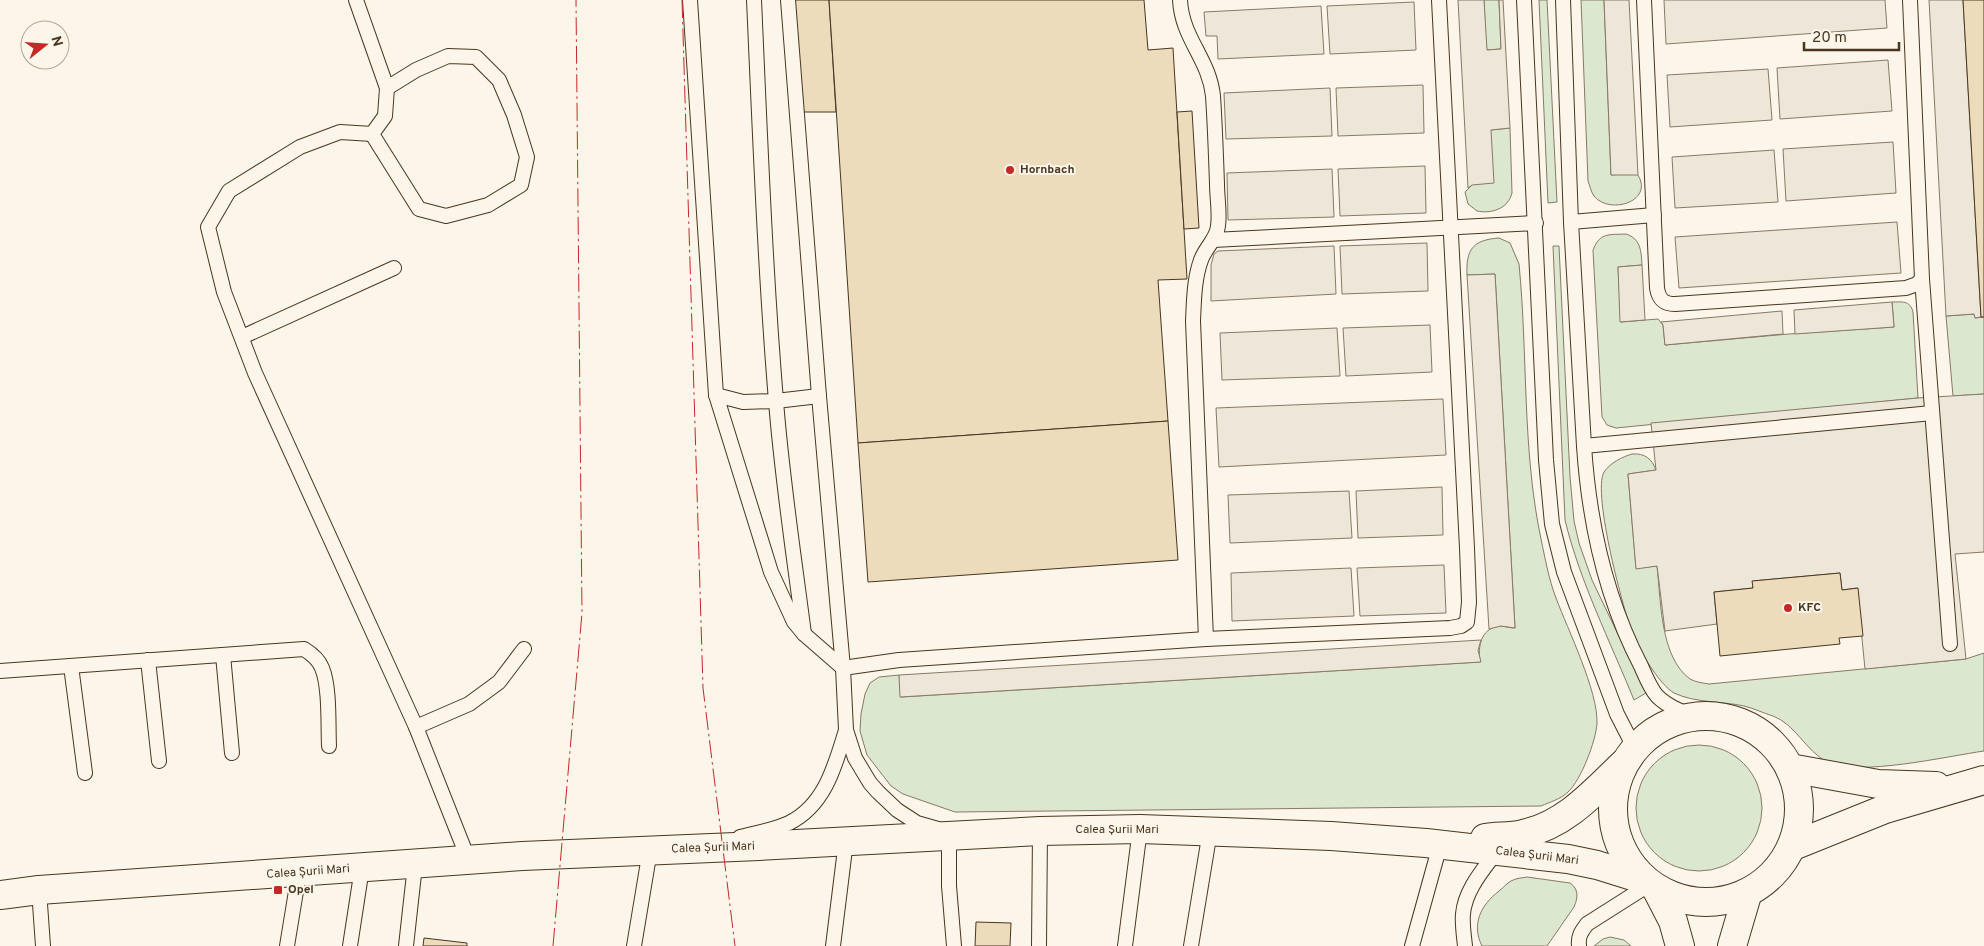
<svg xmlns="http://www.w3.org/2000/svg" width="1984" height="946" font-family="Overpass,sans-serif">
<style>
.green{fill:#dce7d0;stroke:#887966}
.parking{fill:#ede7d9;stroke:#887966}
.building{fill:#ecdcbc;stroke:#4a3520}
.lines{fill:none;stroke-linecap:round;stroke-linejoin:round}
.lane-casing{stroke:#4a3520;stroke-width:16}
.primary-casing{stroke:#4a3520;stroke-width:30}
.highway-casing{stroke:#4a3520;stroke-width:30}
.lane{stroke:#fbf6e9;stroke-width:14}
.primary{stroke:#fbf6e9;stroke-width:28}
.highway{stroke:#fbf6e9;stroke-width:28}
.power{stroke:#c62828;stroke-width:1;stroke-dasharray:18 4 2.5 4;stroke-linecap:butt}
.poi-dot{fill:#c62828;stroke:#fbf6e9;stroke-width:2}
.labels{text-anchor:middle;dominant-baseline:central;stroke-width:4;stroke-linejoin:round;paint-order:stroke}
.poi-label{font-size:12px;font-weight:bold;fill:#4a3520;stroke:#fbf6e9;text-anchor:start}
.street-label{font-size:12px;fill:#4a3520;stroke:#fbf6e9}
</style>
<rect width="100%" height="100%" fill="#fbf6e9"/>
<!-- green -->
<g class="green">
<path d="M1484,0h15l2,49 -15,1z"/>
<path d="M1539,0h8l10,202 -9,1z"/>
<path d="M1581,0h23l7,175 24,-2 3,2c16,27 -29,40 -44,21 -3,-4 -4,-10 -6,-15z"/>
<path d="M1510,128l2,65c-4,16 -21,21 -35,18l-9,-7 -3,-12 7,-7 19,-55z"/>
<path d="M1626,234c15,5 15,17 16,31l-24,2 3,55 37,-3 5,6 2,20 124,-11 105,-7 -2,-25c10,0 18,-2 21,10l5,86 -302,30 -9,-3 -5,-8 -9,-167c7,-18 16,-15 33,-16z"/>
<path d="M1499,238l11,5 9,21c9,92 3,185 22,275 4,19 8,41 15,59 12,32 42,93 41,125 -1,18 -16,57 -29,69 -7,7 -18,10 -27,14l-586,6 -52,-18 -12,-8 -24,-31 -7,-24 1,-17 4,-20 5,-11 9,-6 20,-2 2,22 579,-35c-2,-15 0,-33 19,-36 5,0 11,2 16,2l-20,-354 -28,1c-1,-25 5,-35 32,-37z"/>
<path d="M1553,246h6l11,231 4,44 5,22 13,37 54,113 -12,7c-24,-59 -54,-118 -69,-180z"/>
<path d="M1974,314l1,4 9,-1v77l-31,2 -7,-80z"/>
<path d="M1632,454c13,-1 20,5 24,16l-28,4 8,94 21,-2c4,35 3,91 33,113 5,3 13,4 19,5l257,-25 18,-6v98c-36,5 -126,26 -157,11 -21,-11 -32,-38 -54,-46 -10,-3 -20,-8 -29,-10 -23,-5 -49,-3 -70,-13 -13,-7 -34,-41 -40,-55 -10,-25 -42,-144 -30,-166 6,-9 18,-15 28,-18z"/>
<circle cx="1699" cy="808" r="63"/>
<path d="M1527,877l43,6c9,6 8,15 4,24l-27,39h-65c-11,-22 -1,-41 17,-55 4,-3 8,-8 12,-10 5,-3 11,-3 16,-4z"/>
<path d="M1610,937l14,3 7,6h-37l9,-7z"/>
</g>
<!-- parking -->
<g class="parking">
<path d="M1458,0h26l3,50 14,-1 -2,-49h4l7,128 -19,2 3,53 -22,2 -4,3z"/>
<path d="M1604,0h25l9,175h-27z"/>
<path d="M1664,0h221l2,28 -221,16z"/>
<path d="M1929,0h34l18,317 -6,1 -1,-4 -28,2z"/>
<path d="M1414,2l2,48 -86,4 -3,-48z"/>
<path d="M1321,6l3,48 -106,5 -1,-23h-11l-2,-24z"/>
<path d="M1888,60l4,51 -112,8 -3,-51z"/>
<path d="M1768,69l4,51 -102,7 -3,-52z"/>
<path d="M1423,85l1,48 -86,3 -2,-48z"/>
<path d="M1330,88l2,48 -106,3 -2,-46z"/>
<path d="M1893,142l3,51 -110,8 -3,-52z"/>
<path d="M1774,150l4,52 -103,6 -3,-51z"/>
<path d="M1425,166l1,47 -86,3 -2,-47z"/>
<path d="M1332,169l2,48 -106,3 -1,-47z"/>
<path d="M1897,222l4,51 -222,15 -4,-51z"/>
<path d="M1427,243l1,48 -86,3 -2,-48z"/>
<path d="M1334,246l2,48 -125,7v-36l3,-11 4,-3z"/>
<path d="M1642,265l3,55 -25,2 -2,-55z"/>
<path d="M1495,274l20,354 -14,-2 -12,3 -22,-354z"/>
<path d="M1892,302l2,25 -99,7 -1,-24z"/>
<path d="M1782,311l1,23 -118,11 -2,-20 -2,-3z"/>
<path d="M1430,325l2,47 -86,4 -3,-48z"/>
<path d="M1337,328l3,48 -118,4 -2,-47z"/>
<path d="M1984,394v158l-29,2 11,105 -101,10 -8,-81 -15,2 -2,-17 -87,8v7l-39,4 3,32 -52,7 -8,-65 -21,3 -8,-95 28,-4 -5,-47 267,-25z"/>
<path d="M1443,399l3,56 -227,12 -3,-59z"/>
<path d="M1442,487l1,48 -85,3 -2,-47z"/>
<path d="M1349,491l3,47 -122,5 -2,-48z"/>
<path d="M1444,565l2,48 -86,3 -3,-48z"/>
<path d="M1351,568l3,48 -122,5 -1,-48z"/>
<path d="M1481,640l-3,10 3,12 -581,35 -1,-22z"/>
</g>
<!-- building -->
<g class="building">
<path d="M795,0h34l7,112h-34z"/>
<path d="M829,0h315l4,50 25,-2 14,231 -29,1 10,141 -310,22z"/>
<path d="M1963,0h21v317h-3z"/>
<path d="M1192,111l7,117 -15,1 -7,-117z"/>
<path d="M1168,421l10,139 -310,22 -10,-139z"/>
<path d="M1840,573l2,17 16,-2 5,48 -24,2 1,6 -120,12 -6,-64 39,-4 -1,-7z"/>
<path d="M976,922l35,1 -1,23h-35z"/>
<path d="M424,938l43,5v3h-44z"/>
</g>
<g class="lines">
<!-- lane casing -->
<g class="lane-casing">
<g id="lane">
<path d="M356,0l31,88 -2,28 -13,18 -32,-2 -40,15 -71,44 -21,36 16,65 31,81 161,354 53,134"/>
<path d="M690,0l26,395 55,177 23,50 10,12 39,34 56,-8 307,-21 244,-11 11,-2 6,-4 2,-20 -2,-54 -28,-548"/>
<path d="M754,0c6,134 11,268 22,401 6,78 18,155 28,233"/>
<path d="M788,0l31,396 24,272 3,62 9,28 15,25 8,9 19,18 20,13 21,6"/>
<path d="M1180,0c2,39 29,58 33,96 2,30 3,59 4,88 0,14 3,29 1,42 -1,13 -13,22 -17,34 -7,19 -7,41 -8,61l13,318"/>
<path d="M1524,0l22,460 6,64 12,48 53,142 18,35"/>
<path d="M1563,0l8,222 13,224c5,75 22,153 57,220 4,9 9,22 16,30 10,10 23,15 36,20"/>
<path d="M1644,0l13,288c2,12 7,16 18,16l231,-16 11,-4 5,-5 -12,-279"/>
<path d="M372,134l47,75 27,7 42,-11 33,-20 6,-28 -13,-42 -15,-35 -23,-23 -28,-1 -32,14 -29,18"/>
<path d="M1571,222l83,-7"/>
<path d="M1213,240l323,-17"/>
<path d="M1922,279l28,365"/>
<path d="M242,337l152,-69"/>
<path d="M716,395l27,7 33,-1 43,-5"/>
<path d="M1584,446l348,-33"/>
<path d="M223,655l9,98"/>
<path d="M148,660l11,101"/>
<path d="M71,666l14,107"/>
<path d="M0,671l304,-22c8,5 15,11 18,19 8,19 6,57 7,78"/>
<path d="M416,727l53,-23 30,-22 25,-33"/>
<path d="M949,836v50l5,60"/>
<path d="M740,837c15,-4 34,-7 49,-14 36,-18 46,-57 57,-93"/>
<path d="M39,890l4,56"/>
<path d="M287,946l12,-73"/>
<path d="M350,946l12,-78"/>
<path d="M406,946l9,-81"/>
<path d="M634,946l16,-96"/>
<path d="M833,946l13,-105"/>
<path d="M1039,946l1,-115"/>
<path d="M1125,946l15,-117"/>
<path d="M1191,946l19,-115"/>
<path d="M1412,946l28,-101"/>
<path d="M1465,946c-1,-10 -3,-22 -2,-32 2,-24 20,-44 34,-63"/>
<path d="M1579,946c-1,-10 2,-14 8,-22l63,-40"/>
</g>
</g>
<!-- primary casing -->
<g class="primary-casing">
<g id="primary">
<circle cx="1706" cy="809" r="93"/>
<path d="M1790,768l88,16 58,2"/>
<path d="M1485,838c12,-2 26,-1 38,-4 42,-9 70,-41 100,-70"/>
<path d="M1793,846l92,-37 99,-29"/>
<path d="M0,895l39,-5 483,-34 237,-10 281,-15 100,-2 191,7 95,7 142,16 29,6 48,15"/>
</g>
</g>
<!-- highway casing -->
<g class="highway-casing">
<g id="highway">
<path d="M1657,890l16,31 7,25"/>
<path d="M1732,946l15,-51"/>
</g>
</g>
<!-- lane -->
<use href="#lane" class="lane"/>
<!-- primary -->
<use href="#primary" class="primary"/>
<!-- highway -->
<use href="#highway" class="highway"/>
<!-- power -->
<g class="power">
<path d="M682,0l21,688 32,258"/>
<path d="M553,946l29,-333 -6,-613"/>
</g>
</g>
<!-- markers -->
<g class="poi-dot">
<circle cx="1010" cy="170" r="5"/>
<circle cx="1788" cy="608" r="5"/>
<rect x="273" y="885" width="10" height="10" rx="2.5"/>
</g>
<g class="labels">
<!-- poi labels -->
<g class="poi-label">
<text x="1020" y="170">Hornbach</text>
<text x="1798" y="608">KFC</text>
<text x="288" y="890">Opel</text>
</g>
<!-- street labels -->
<g class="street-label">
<text x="1117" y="830">Calea Șurii Mari</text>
<text transform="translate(713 848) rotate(-2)">Calea Șurii Mari</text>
<text transform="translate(1537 856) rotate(7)">Calea Șurii Mari</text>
<text transform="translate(308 872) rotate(-4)">Calea Șurii Mari</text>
</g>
</g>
<!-- north arrow -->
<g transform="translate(45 45) rotate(73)"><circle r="24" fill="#fbf6e9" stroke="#b4a999"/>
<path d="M0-4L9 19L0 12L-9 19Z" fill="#c62828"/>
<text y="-8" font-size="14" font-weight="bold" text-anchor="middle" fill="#4a3520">N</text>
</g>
<!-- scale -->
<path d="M1804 42v8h95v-8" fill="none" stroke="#4a3520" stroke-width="2.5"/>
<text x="1812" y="42" font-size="15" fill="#4a3520" stroke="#fbf6e9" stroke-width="4" paint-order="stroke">20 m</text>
</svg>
